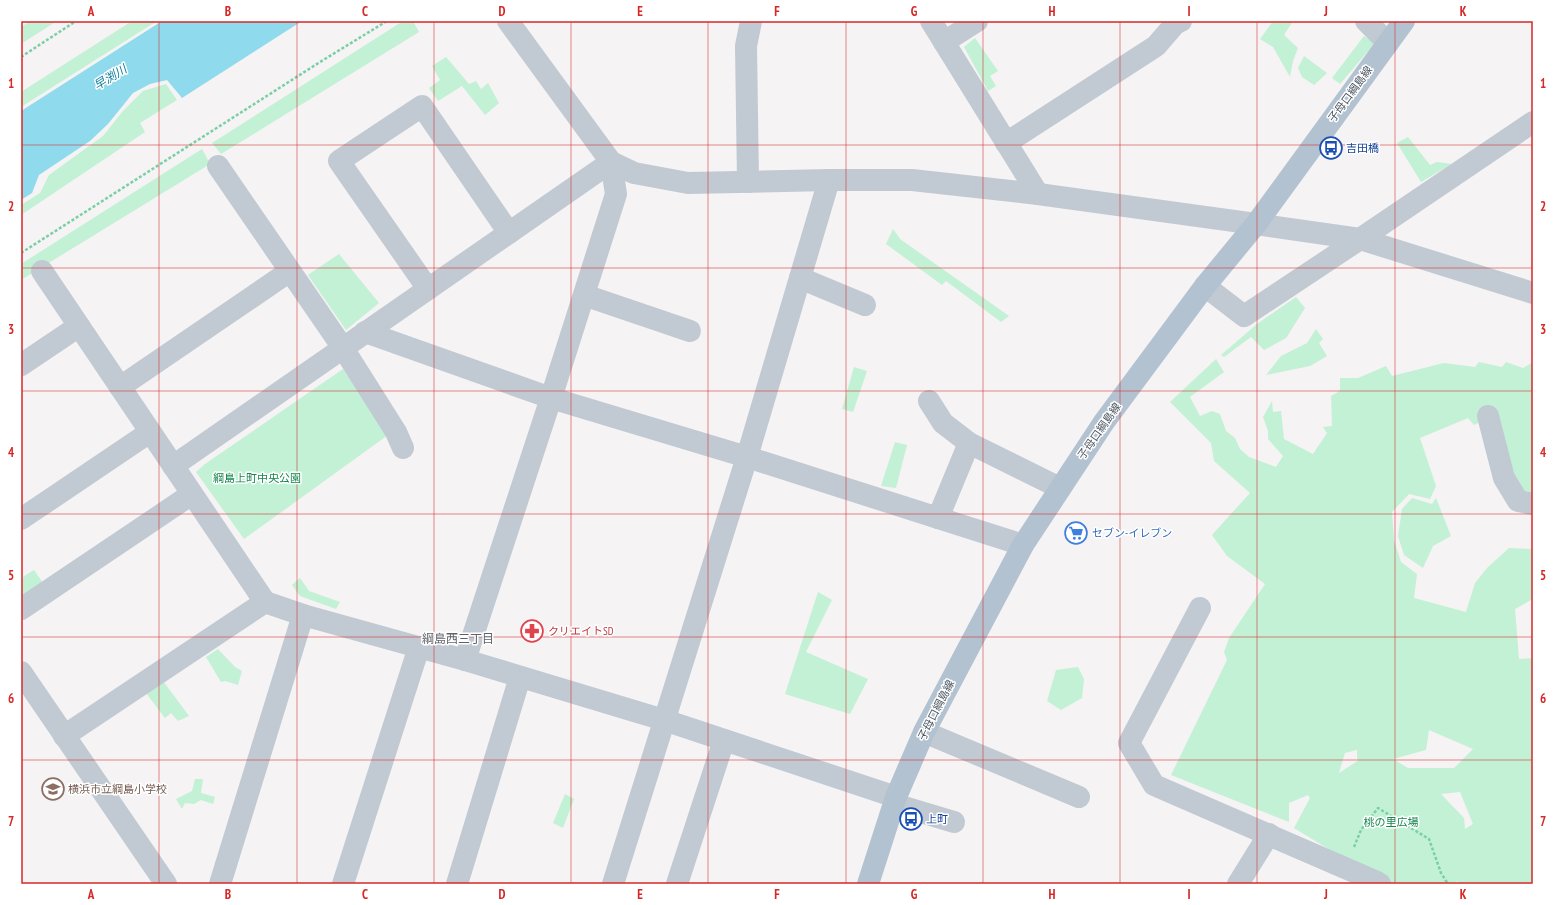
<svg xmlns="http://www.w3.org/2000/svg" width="1554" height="905" font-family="'PT Sans Narrow','Noto Sans JP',sans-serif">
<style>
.green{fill:#c3f1d5;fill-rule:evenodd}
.water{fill:#90daee}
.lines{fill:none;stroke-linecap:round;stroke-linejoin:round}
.path{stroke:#7ad0a6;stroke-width:2.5;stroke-dasharray:3 2;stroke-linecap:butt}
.minor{stroke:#c1cad2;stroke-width:22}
.major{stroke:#b3c2d1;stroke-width:22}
.grid{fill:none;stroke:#d62828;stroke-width:1;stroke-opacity:0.55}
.labels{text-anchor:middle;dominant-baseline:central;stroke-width:3;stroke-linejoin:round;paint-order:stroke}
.street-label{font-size:11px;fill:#4a5661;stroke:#fff}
.transit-label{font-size:11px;fill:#164399;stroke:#fff;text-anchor:start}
.park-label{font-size:11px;fill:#17864f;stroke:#fff}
.shop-label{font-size:11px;fill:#366cbe;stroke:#fff;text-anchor:start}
.health-label{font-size:11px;fill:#be3a42;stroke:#fff;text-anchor:start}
.education-label{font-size:11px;fill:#785e54;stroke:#fff;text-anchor:start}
.water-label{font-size:12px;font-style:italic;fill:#0c7c9b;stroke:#fff}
.neighbourhood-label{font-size:12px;fill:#5f6368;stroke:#fff}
.neatline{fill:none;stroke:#d62828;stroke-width:1.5}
.grid-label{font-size:13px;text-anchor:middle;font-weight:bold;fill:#d62828}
</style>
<rect width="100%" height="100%" fill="#f5f3f3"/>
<!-- green -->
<g class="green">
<path d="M30,21h27l-36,23v-17z"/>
<path d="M132,21h25l-136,86v-15z"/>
<path d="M403,21h10l6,11 -198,122 -9,-11z"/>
<path d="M1273,21h20l-9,14 14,13 -5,13 -3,16 -17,-30 -13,-8z"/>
<path d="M1364,36l11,7 -35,41 -8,-6z"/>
<path d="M975,38l23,33 -8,5 6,10 -8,5 -24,-44z"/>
<path d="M1304,56l23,17 -13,12 -12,-8 -4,-9z"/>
<path d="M446,57l23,27 7,-3 5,8 7,-6 11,20 -14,12 -23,-29 -24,15 -9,-13 11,-8 -8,-14z"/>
<path d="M166,84l11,16 -37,23 5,9 -124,83v-10l19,-12 9,-18 54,-39 20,-25 20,-20z"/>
<path d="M1408,137l22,28 7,-3 15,2 -31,18 -24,-39z"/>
<path d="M202,149l8,15 -189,116v-16z"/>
<path d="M893,229l7,10 109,77 -8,6 -55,-41 -4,4 -56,-41z"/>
<path d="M339,254l40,49 -33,27 -38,-55z"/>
<path d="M1296,297l9,11 -19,30 -22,12 -13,-13 -27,20 -3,-2 36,-31z"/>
<path d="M1316,329l7,10 -4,4 8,13 -17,10 -44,9 15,-19 26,-13z"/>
<path d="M1216,359l8,13 -34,25 10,19 12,-5 8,3 6,17 9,7 5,11 9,8 27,10 7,-11 -15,-17v-8l-5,-14 9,-16 1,11 8,-1 3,28 29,15 14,-21 -4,-6 9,-1 -1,-30 9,-5v-13h18l28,-12 6,10 52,-13 31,4 4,-5 23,5 4,-5 17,6 10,-6v135l-8,-1 -42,-75 -9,4 -6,-7 -48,20 16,48 -6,13 -21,-5 -17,18 2,28 7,22 16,12 -3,24 52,14 9,-29 12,-15 22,-20 24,1v50l-18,10 4,50 14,-1v226h-74l-2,-3 -3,3h-68l-92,-56 16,-30 -2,-3 -19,8v19l-118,-47 56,-115 -3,-8 5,-14 36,-54 -38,-28 -15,-21 38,-42 -36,-32 -3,-18 -41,-41zM1429,730l44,19 -19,19h-46l-15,-9 33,-9zM1357,750v9l2,1 -20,13 6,-20zM1460,792l13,32 -8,5 -1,-11 -23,-24z"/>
<path d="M854,367l13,4 -14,41 -11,-3z"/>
<path d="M343,369l45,66 -144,104 -48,-67 9,-8z"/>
<path d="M895,442l12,3 -11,43 -15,-2z"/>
<path d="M1412,498l20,6 4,-6 15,38 -18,10 -10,22 -19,-13 -6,-19 4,-27z"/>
<path d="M34,570l9,13 -22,16v-21z"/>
<path d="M300,578l9,13 31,11 -4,7 -36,-13 -8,-11z"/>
<path d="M818,592l14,8 -26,52 62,27 -18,35 -65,-20z"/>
<path d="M218,649l17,18 7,4 -4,14 -13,-4 -4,1 -15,-25z"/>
<path d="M1078,667l6,12 -2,19 -21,12 -14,-9 9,-31z"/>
<path d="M163,681l26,35 -11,5 -7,-8 -6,5 -19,-25z"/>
<path d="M195,779h8l-2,14 14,4 -2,7 -12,-4 -7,4 -9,-1 -3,6 -6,-10 16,-8z"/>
<path d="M565,794l9,5 -11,29 -10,-5z"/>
</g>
<!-- water -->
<path class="water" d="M162,21h140l-120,77 -15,-18 -17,4 -17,9 -25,31 -18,17 -51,34 -7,18 -11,7v-89z"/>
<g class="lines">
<!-- path -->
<g class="path">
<path d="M21,57l55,-36"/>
<path d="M21,253l299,-191 67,-41"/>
<path d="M1354,847l7,-17 17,-22 51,31 12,34 7,11"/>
</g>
<!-- minor -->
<g class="minor">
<path d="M931,21l107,173"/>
<path d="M1366,21l22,22"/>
<path d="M944,42l33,-21"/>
<path d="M1006,143l150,-97 19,-22 6,-3"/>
<path d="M611,162l23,11 54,10 141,-3h83l126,14 218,30 104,15 173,54"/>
<path d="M218,166l125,182 53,84 7,16"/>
<path d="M748,182l-2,-136 5,-25"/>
<path d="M42,271l223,331 38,13 162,45 199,60 232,77"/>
<path d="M800,278l65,27"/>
<path d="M1205,286l39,30 116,-77 173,-117"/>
<path d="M428,289l-89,-128 83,-55 87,127"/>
<path d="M584,295l106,36"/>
<path d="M365,332l186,66 196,59 276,88"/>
<path d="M21,365l58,-39"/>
<path d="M120,387l170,-116"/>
<path d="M929,401l14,22 26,20 91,45"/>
<path d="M1488,416l16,62 14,23 15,3"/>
<path d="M173,466l438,-304"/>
<path d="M938,518l31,-75"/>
<path d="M21,519l129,-87"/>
<path d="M1200,608l-71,135 25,42 221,96 5,3"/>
<path d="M21,609l171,-115"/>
<path d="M465,660l86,-262 65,-204 -5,-32 -103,-141"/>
<path d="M21,672l145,212"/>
<path d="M924,732l155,65"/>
<path d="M64,736l201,-134"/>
<path d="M894,804l60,18"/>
<path d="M220,884l83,-269"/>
<path d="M343,884l76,-237"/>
<path d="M457,884l63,-207"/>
<path d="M613,884l134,-427 82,-277"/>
<path d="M677,884l47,-144"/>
<path d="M1238,884l31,-50"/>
</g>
<!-- major -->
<path class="major" d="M868,884l28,-87 28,-65 99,-187 81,-123 101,-136 51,-62 148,-203"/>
</g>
<!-- grid -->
<path class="grid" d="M159,21v863M297,21v863M434,21v863M571,21v863M708,21v863M846,21v863M983,21v863M1120,21v863M1257,21v863M1395,21v863M21,145h1512M21,268h1512M21,391h1512M21,514h1512M21,637h1512M21,760h1512"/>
<!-- icons -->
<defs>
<g id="bus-ring" transform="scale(1.15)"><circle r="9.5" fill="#fff" stroke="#1a4fb4" stroke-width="1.5"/><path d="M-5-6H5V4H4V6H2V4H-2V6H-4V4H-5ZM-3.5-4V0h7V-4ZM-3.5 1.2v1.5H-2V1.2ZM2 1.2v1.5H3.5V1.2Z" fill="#1a4fb4"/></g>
<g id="supermarket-ring" transform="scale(1.15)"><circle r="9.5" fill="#fff" stroke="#3f7fe0" stroke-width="1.5"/><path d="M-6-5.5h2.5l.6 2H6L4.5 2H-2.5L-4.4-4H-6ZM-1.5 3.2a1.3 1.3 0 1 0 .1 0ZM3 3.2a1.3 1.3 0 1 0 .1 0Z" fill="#3f7fe0"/></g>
<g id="pharmacy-ring" transform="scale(1.15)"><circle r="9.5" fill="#fff" stroke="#e0444e" stroke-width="1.5"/><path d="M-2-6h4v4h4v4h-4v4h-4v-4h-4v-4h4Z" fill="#e0444e"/></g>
<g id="school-ring" transform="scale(1.15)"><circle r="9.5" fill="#fff" stroke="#8d6e63" stroke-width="1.5"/><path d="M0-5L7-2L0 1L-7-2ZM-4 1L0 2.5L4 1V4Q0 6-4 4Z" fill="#8d6e63"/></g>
</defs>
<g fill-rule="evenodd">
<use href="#bus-ring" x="1331" y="148"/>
<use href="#supermarket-ring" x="1076" y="533"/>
<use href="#pharmacy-ring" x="532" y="631"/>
<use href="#school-ring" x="53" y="789"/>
<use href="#bus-ring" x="911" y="819"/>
</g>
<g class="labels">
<!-- street labels -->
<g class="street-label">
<text transform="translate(1350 94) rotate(-54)">子母口綱島線</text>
<text transform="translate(1099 431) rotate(-55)">子母口綱島線</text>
<text transform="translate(936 710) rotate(-63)">子母口綱島線</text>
</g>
<!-- transit labels -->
<g class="transit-label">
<text x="1346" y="148">吉田橋</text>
<text x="926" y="819">上町</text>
</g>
<!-- park labels -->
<g class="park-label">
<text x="257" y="478">綱島上町中央公園</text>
<text x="1391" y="822">桃の里広場</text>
</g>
<!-- shop labels -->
<g class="shop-label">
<text x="1092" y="533">セブン-イレブン</text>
</g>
<!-- health labels -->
<g class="health-label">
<text x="548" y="631">クリエイトSD</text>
</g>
<!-- education labels -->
<g class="education-label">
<text x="68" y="789">横浜市立綱島小学校</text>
</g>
<!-- water labels -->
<g class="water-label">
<text transform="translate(110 77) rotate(-32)">早渕川</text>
</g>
<!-- neighbourhood labels -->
<g class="neighbourhood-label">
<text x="458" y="638">綱島西三丁目</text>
</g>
</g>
<!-- border -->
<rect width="1554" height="905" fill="none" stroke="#ffffff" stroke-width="44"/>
<rect x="22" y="22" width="1510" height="861" class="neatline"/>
<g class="grid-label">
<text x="91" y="16">A</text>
<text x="228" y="16">B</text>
<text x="365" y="16">C</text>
<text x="502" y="16">D</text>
<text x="640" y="16">E</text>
<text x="777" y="16">F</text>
<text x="914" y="16">G</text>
<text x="1052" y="16">H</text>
<text x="1189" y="16">I</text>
<text x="1326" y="16">J</text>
<text x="1463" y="16">K</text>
<text x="11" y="88">1</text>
<text x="1543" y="88">1</text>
<text x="11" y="211">2</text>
<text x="1543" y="211">2</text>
<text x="11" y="334">3</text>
<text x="1543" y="334">3</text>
<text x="11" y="457">4</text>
<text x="1543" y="457">4</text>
<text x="11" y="580">5</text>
<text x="1543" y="580">5</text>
<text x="11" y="703">6</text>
<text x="1543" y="703">6</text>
<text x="11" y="826">7</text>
<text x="1543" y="826">7</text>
<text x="91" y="899">A</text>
<text x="228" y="899">B</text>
<text x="365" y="899">C</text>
<text x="502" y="899">D</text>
<text x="640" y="899">E</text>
<text x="777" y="899">F</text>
<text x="914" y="899">G</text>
<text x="1052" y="899">H</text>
<text x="1189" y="899">I</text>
<text x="1326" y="899">J</text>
<text x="1463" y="899">K</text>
</g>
</svg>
